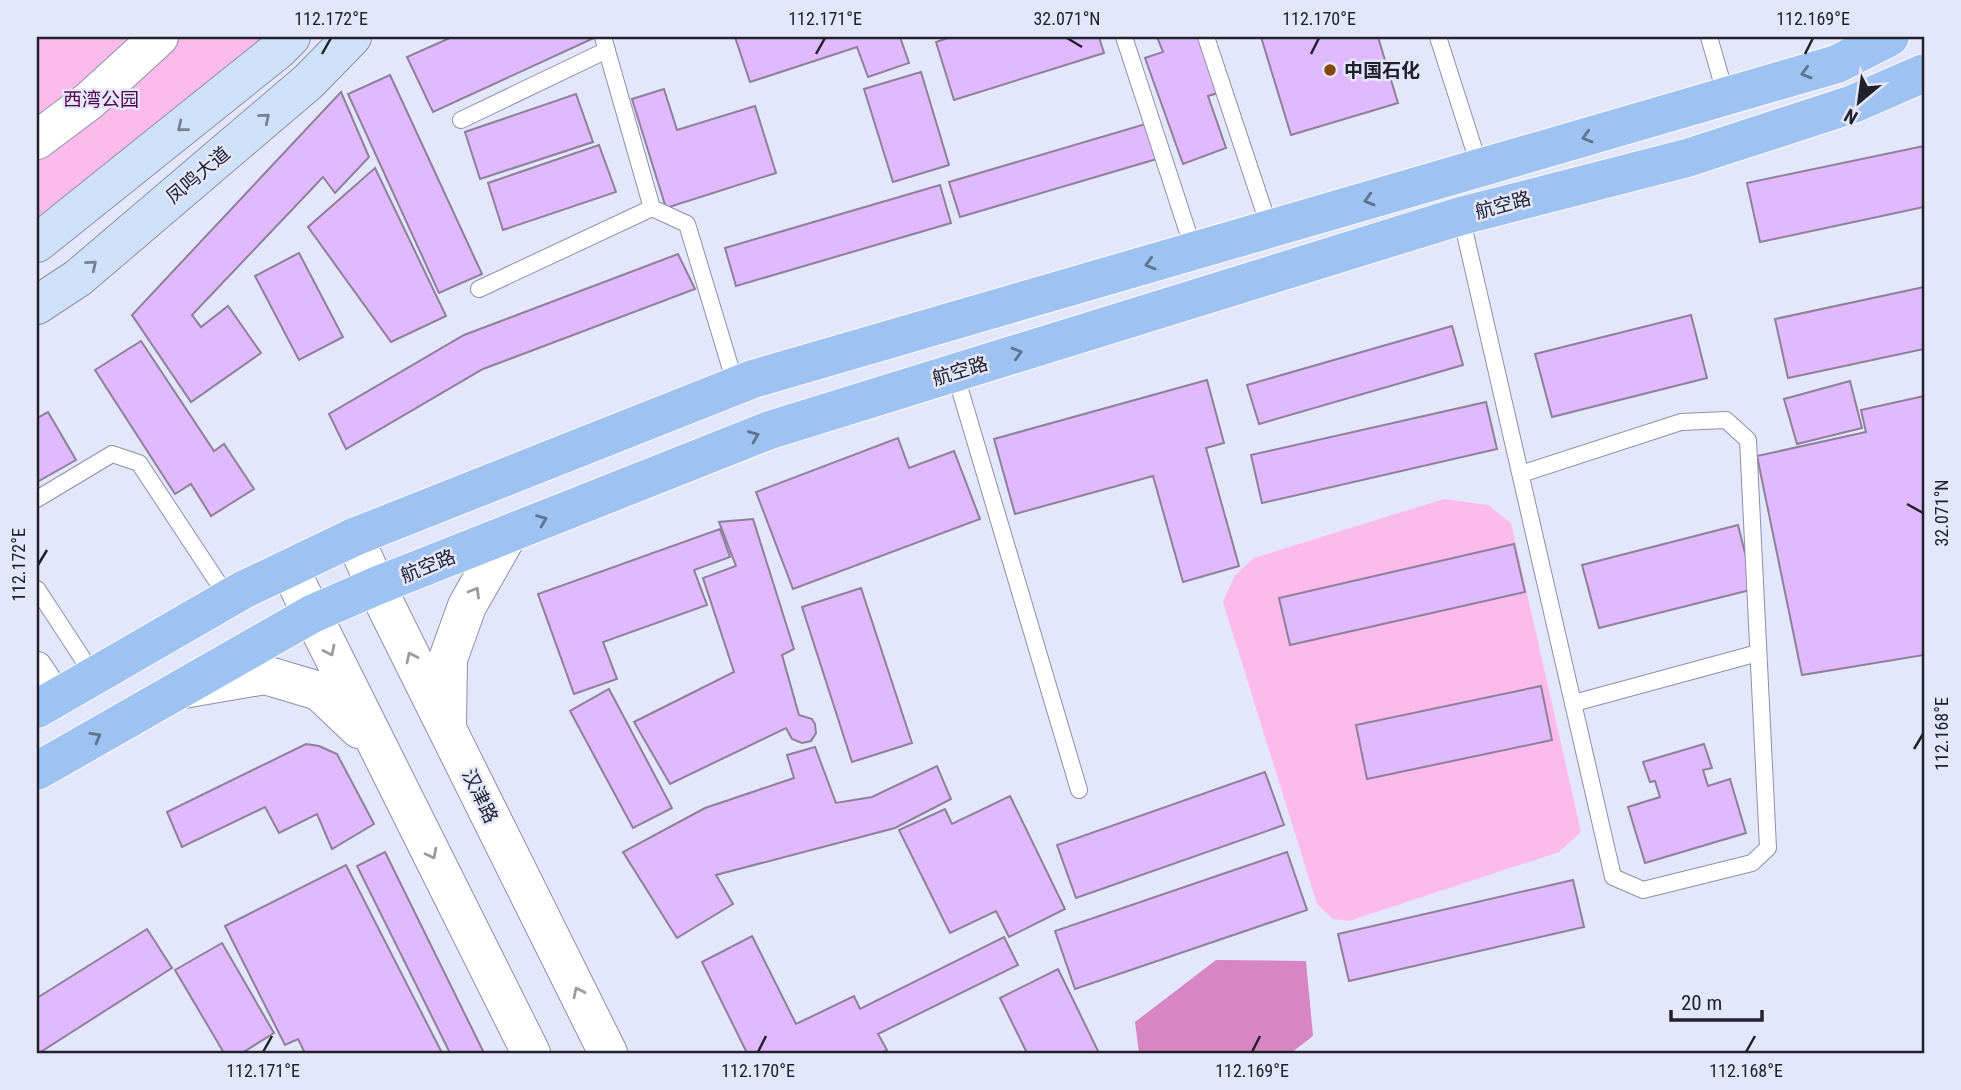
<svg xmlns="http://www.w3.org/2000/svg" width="1961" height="1090" font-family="'Roboto Condensed','Noto Sans SC',sans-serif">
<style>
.green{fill:#fcbbea}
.forest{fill:#d885c4}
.building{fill:#e0b9ff;stroke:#8d8097;stroke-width:2}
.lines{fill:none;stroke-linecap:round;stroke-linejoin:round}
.service-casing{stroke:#8e90a9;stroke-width:18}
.minor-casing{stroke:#8e90a9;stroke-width:32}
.tertiary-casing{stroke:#8e90a9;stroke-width:40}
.secondary-casing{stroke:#8e90a9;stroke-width:40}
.primary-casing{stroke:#fff;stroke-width:40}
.service{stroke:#fff;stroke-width:16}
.minor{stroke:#fff;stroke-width:30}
.tertiary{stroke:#fff;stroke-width:38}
.secondary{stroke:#cee1f8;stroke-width:38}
.primary{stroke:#9ec2f2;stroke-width:38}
.oneway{stroke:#5f728e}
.oneway2{stroke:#778192}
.oneway3{stroke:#9b9ba0}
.ticks{fill:none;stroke:#20212b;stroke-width:2.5}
.poi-dot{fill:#864709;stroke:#e4e6fc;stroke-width:2.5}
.labels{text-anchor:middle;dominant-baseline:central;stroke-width:5;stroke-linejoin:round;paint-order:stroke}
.poi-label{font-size:19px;font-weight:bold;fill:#20212b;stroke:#e4e6fc;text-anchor:start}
.park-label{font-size:19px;fill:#550848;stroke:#e4e6fc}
.street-label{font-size:19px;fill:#20212b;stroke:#e4e6fc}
.neatline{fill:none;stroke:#20212b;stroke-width:2.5}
.ticks-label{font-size:18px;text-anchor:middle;fill:#20212b}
</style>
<rect width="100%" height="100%" fill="#e4e6fc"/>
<!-- green -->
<g class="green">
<path d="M37,37h260l-260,184z"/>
<path d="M1444,499l44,6 23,18 70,309 -22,20 -210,69 -16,-2 -16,-15 -94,-302 12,-27 19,-17z"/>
</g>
<!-- forest -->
<path class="forest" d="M1216,960l90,1 7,75 -22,17h-152l-4,-31z"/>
<!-- building -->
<g class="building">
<path d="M452,37h144l-163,75 -26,-55z"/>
<path d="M735,37h165l9,26 -41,14 -11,-30 -107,35z"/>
<path d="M951,37h148l5,16 -150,47 -18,-58z"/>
<path d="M1157,37h44l20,55 -13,4 18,52 -43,16 -38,-106 18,-6z"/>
<path d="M1261,37h117l20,66 -107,32z"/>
<path d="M921,72l28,93 -56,17 -29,-93z"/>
<path d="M390,75l92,199 -43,19 -91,-199z"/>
<path d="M664,89l13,41 78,-24 21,67 -110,35 -34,-109z"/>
<path d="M341,92l28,65 -34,36 -12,-16 -131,138 9,12 27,-21 33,47 -70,49 -59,-87z"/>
<path d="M576,94l17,48 -113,37 -15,-47z"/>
<path d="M1149,123l11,35 -200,59 -11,-35z"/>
<path d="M599,145l17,47 -113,38 -15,-47z"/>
<path d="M1924,146v61l-164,35 -13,-59z"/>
<path d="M375,168l71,148 -55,26 -83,-115z"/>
<path d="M940,185l11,38 -215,63 -11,-38z"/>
<path d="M299,253l44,84 -44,23 -44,-84z"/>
<path d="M678,254l17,35 -212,80 -137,80 -17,-35 135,-79z"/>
<path d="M1924,287v62l-136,29 -13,-59z"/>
<path d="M1691,315l16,63 -155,39 -17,-63z"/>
<path d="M1452,326l11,39 -204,59 -12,-39z"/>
<path d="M141,341l73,110 10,-7 30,45 -43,27 -20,-32 -16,10 -80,-124z"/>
<path d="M1207,380l17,63 -18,5 33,118 -56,16 -30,-106 -138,38 -21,-75z"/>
<path d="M1850,381l12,47 -65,16 -13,-45z"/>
<path d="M1924,396v259l-122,20 -45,-219 109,-24 -5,-22z"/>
<path d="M1486,402l11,47 -235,54 -11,-48z"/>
<path d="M48,412l28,48 -39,22v-64z"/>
<path d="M898,438l11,30 45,-17 26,68 -187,70 -37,-97z"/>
<path d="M753,519l41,130 -12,6 17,60 13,4 3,5 1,9 -5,8 -9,2 -10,-4 -6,-11 -116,56 -36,-62 100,-50 -31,-94 33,-12 -17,-44z"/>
<path d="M1738,525l16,64 -155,39 -17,-63z"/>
<path d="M720,529l10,28 -36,13 13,35 -104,37 14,37 -43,15 -36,-100z"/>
<path d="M1514,544l11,48 -235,53 -11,-47z"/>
<path d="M861,588l51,155 -60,19 -50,-155z"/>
<path d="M1541,686l11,54 -185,39 -11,-54z"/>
<path d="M609,689l63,119 -39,20 -63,-117z"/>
<path d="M306,744l13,2 18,8 37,70 -42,25 -15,-35 -38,19 -14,-26 -83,40 -15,-35z"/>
<path d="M1704,744l8,24 -9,2 5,16 22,-7 16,54 -101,30 -17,-56 32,-10 -5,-16 -5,1 -7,-20z"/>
<path d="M815,747l21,56 36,-6 65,-31 14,33 -56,29 -179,47 17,29 -56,34 -54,-86 82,-44 89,-30 -7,-23z"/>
<path d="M1265,772l19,53 -208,73 -19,-53z"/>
<path d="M1010,796l55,113 -56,28 -13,-26 -46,22 -51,-103 46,-21 7,15z"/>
<path d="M385,852l99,201h-34l-93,-187z"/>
<path d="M1287,852l20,58 -232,79 -20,-58z"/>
<path d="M346,865l96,188h-137l-7,-14 -13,6 -60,-119z"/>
<path d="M1573,880l11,47 -235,54 -11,-47z"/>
<path d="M147,929l25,39 -133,85h-2v-55z"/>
<path d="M752,936l44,88 58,-28 6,13 144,-72 14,28 -140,69 9,16 -6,3h-134l-45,-91z"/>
<path d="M222,943l52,90 -32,20h-18l-49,-83z"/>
<path d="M1058,969l41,84h-72l-27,-55z"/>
</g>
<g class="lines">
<!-- service casing -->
<g class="service-casing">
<g id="service">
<path d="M603,37l49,171 35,16 49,162"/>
<path d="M1124,37l70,214"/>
<path d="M1206,37l64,192"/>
<path d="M1438,37l42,131"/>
<path d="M1709,37l17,59"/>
<path d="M461,120l146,-70"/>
<path d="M1461,216l152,661 30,13 109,-27 16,-15 -20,-408 -22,-20 -45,2 -160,52"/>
<path d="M479,289l173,-81"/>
<path d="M955,373l124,417"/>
<path d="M37,499l75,-45 27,9 89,135"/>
<path d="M37,589l57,87"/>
<path d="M1574,703l184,-50"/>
</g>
</g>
<!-- minor casing -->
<g class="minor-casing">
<path id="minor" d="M37,667l20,30"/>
</g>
<!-- tertiary casing -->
<g class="tertiary-casing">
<g id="tertiary">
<path d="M37,140l52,-39 70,-64"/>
<path d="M354,537l22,49 232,467"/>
<path d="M289,568l242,485"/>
<path d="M183,689l82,-14 54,16 40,38"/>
<path d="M447,723l1,-64 19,-53 41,-72"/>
</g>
</g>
<!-- secondary casing -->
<g class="secondary-casing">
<g id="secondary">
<path d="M37,243l241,-193 13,-13"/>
<path d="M37,305l41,-27 230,-196 44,-45"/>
</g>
</g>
<!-- primary casing -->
<g class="primary-casing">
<g id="primary">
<path d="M37,709l206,-119 111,-53 399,-158 1084,-315 53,-27"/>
<path d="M37,771l275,-157 64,-28 394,-156 691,-214 226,-58 166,-54 71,-31"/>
</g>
</g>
<!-- service -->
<use href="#service" class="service"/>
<!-- minor -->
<use href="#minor" class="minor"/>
<!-- tertiary -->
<use href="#tertiary" class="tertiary"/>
<!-- secondary -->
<use href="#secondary" class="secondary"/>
<!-- primary -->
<use href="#primary" class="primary"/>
</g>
<!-- one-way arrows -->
<defs><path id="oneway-chevron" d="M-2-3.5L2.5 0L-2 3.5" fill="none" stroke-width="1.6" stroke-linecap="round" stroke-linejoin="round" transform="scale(1.75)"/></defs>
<g class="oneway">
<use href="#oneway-chevron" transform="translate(1806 73) rotate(164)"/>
<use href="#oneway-chevron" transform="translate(1587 137) rotate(164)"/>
<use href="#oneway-chevron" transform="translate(1369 200) rotate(164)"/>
<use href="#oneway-chevron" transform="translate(1150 264) rotate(164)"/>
<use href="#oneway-chevron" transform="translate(1017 353) rotate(-17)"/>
<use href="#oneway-chevron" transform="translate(754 436) rotate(-22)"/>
<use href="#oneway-chevron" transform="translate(542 520) rotate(-22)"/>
<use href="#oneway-chevron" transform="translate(96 737) rotate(-30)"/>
</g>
<g class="oneway2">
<use href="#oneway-chevron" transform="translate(265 118) rotate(-40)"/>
<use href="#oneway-chevron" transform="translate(182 127) rotate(141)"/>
<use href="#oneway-chevron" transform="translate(92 265) rotate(-40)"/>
</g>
<g class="oneway3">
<use href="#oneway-chevron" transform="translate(475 592) rotate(-60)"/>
<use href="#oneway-chevron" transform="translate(330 651) rotate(64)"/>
<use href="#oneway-chevron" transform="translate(411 657) rotate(-116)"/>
<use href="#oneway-chevron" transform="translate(432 854) rotate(63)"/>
<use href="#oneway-chevron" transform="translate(578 992) rotate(-116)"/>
</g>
<!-- ticks -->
<path class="ticks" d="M1067,38l15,9M322,54l9,-16M816,54l9,-16M1311,54l8,-16M1805,54l8,-16M1907,504l16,9M38,565l9,-15M1914,749l9,-15M263,1052l9,-16M758,1052l8,-16M1252,1052l8,-16M1746,1052l9,-16"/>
<!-- markers -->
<circle class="poi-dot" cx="1330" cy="70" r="7"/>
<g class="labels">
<!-- poi labels -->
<g class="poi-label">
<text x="1344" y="70">中国石化</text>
</g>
<!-- park labels -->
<g class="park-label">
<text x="101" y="99">西湾公园</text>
</g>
<!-- street labels -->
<g class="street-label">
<text transform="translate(198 175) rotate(-40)">凤鸣大道</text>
<text transform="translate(1503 205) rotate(-15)">航空路</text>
<text transform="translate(960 371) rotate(-17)">航空路</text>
<text transform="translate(428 566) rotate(-22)">航空路</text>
<text transform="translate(480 796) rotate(64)">汉津路</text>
</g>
</g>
<!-- border -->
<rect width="1961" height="1090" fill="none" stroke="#e4e6fc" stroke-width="77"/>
<!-- north arrow -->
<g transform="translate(1859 102) rotate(209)" stroke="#e4e6fc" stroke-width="5" paint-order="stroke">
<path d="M0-5L12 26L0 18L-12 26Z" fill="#20212b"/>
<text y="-10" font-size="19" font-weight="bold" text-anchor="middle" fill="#20212b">N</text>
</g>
<!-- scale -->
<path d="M1671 1010v10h91v-10" fill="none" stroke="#20212b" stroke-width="3.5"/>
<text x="1681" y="1010" font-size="21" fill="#20212b" stroke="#e4e6fc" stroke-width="5" paint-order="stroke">20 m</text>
<rect x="38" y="38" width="1885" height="1014" class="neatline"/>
<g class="ticks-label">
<text x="331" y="25">112.172°E</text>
<text x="825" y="25">112.171°E</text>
<text x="1067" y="25">32.071°N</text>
<text x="1319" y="25">112.170°E</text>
<text x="1813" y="25">112.169°E</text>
<text transform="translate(1942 513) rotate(-90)" y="6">32.071°N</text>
<text transform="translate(19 565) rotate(-90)" y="6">112.172°E</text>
<text transform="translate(1942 734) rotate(-90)" y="6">112.168°E</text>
<text x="263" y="1077">112.171°E</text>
<text x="758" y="1077">112.170°E</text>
<text x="1252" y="1077">112.169°E</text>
<text x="1746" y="1077">112.168°E</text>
</g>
</svg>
